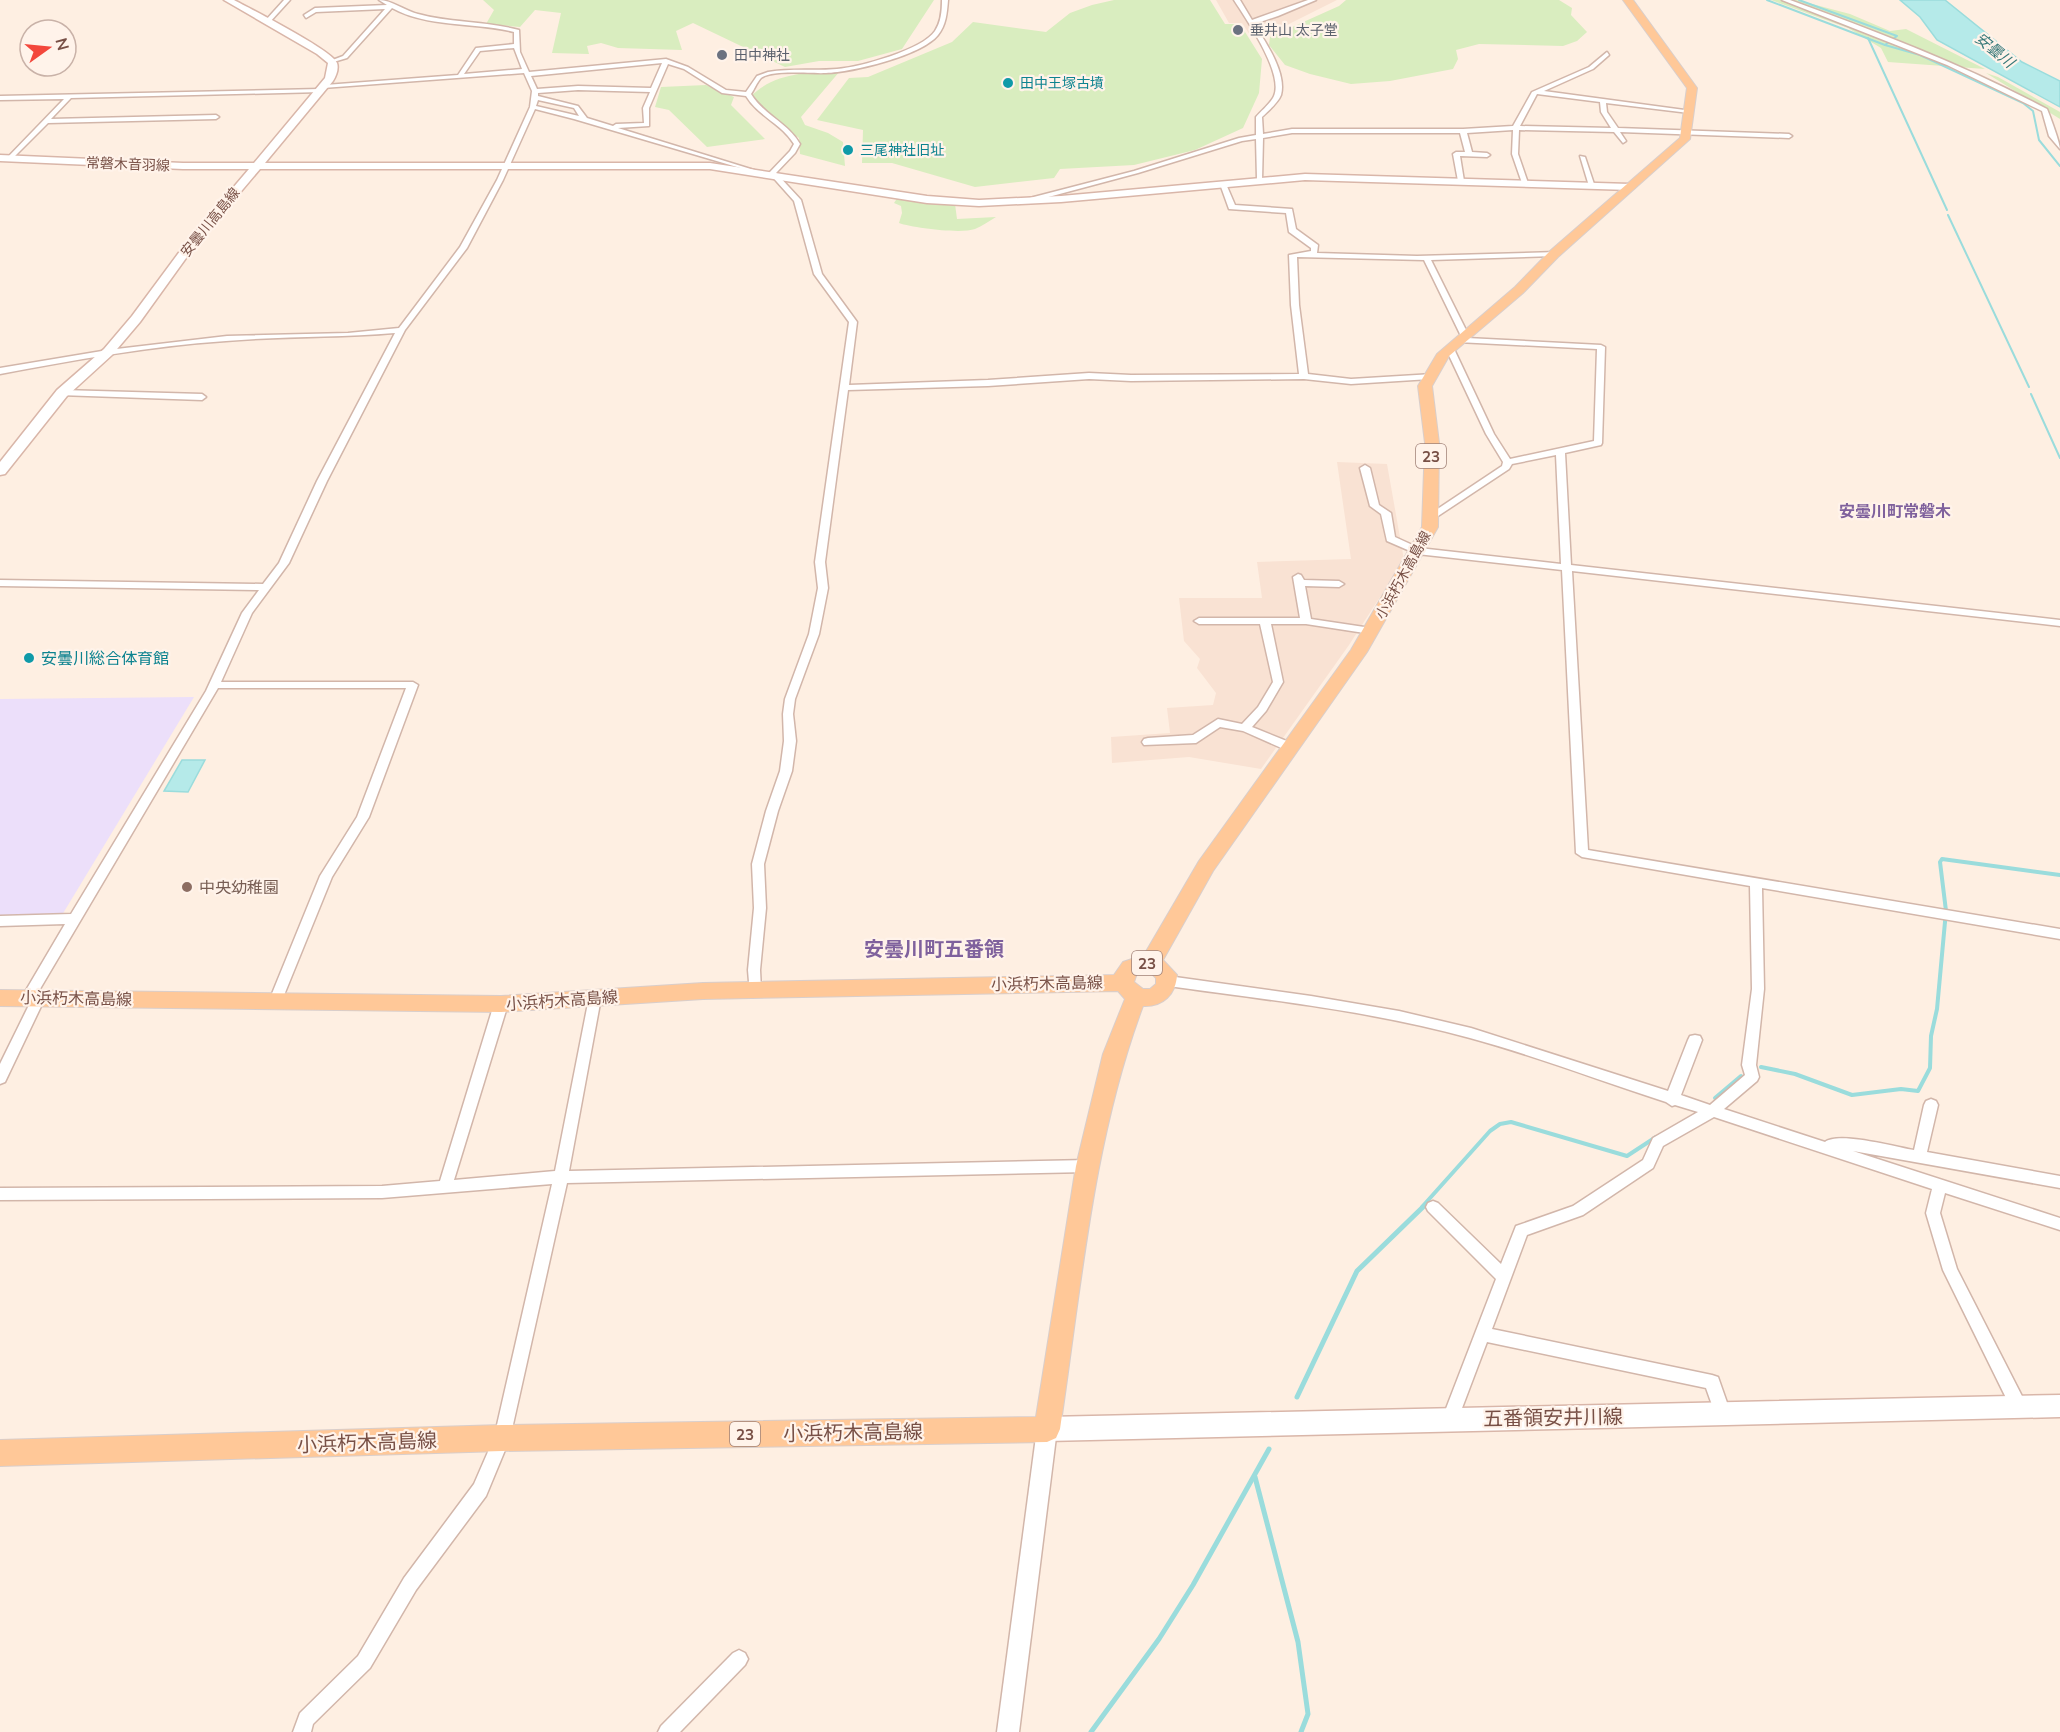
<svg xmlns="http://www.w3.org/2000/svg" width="2060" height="1732" font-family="Mulish,'Noto Sans JP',sans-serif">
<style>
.residential{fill:#f9e2d3}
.education{fill:#ecdffa}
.green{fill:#d9edbf}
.water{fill:#b5eae9;stroke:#9adcdc;stroke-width:1.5}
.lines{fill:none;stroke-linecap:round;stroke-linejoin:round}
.stream-far2{stroke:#9adcdc;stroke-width:2}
.stream-far1{stroke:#9adcdc;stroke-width:4}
.stream{stroke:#9adcdc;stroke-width:5}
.minor-casing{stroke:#d2b6aa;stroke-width:3}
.tertiary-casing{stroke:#d2b6aa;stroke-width:3}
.secondary-casing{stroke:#d9b6a9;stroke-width:3}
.primary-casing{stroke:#d9cecb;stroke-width:2}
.minor{fill:#fff;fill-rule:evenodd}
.tertiary{fill:#fff;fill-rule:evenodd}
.secondary{fill:#fff;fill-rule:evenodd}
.primary{fill:#ffc898;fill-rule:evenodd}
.worship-dot{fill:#6b7280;stroke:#fff3ea;stroke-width:2}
.culture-dot{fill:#0f9aa8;stroke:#fff3ea;stroke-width:2}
.education-dot{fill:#8d6e63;stroke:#fff3ea;stroke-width:2}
.labels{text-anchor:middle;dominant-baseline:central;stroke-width:4.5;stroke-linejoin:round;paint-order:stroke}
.far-worship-label{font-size:14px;fill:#5b616d;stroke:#fff3ea;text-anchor:start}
.far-culture-label{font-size:14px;fill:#0d838f;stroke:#fff3ea;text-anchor:start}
.far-street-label{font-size:14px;fill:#785046;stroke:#fff3ea}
.far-water-label{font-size:15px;font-style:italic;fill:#357878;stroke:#fff3ea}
.shield{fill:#fff3ea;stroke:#a08177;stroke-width:1.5}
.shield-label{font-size:15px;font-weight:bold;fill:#785046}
.far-quarter-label{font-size:16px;font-weight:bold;fill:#7f619d;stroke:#fff3ea}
.culture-label{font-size:16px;fill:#0d838f;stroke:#fff3ea;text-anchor:start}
.education-label{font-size:16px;fill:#785e54;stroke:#fff3ea;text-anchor:start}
.street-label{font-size:16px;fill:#785046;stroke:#fff3ea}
.quarter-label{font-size:20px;font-weight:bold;fill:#7f619d;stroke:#fff3ea}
.near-street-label{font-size:20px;fill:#785046;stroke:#fff3ea}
</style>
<rect width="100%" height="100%" fill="#feefe2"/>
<!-- residential -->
<g class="residential">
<path d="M1216,0h121l-74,37 -11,1 -10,-15h-13z"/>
<path d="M1337,462l50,2 17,96 -55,85 -88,124 -72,-12 -77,6 -1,-26 59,-4 -3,-25 46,-3 3,-12 -19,-25 3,-9 -16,-18 -5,-43h83l-5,-36 94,-3z"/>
</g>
<!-- education -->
<path class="education" d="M194,697l-132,218 -62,1v-217z"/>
<!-- green -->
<g class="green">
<path d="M483,0h451l-32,49 -44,12h-39l-34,6 -92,-44 -17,8 6,19 -64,-2 -17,-5 -14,3 2,8 -37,-1 9,-40 -26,-3 -15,17 -34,-3 8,-14z"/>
<path d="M1114,0h96l15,24h15l22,35 -3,34 -16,35 -48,22 -61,15 -74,4 -6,9 -79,9 -83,-24h-30l1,-33 -46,-10 32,-42 19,-1 84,-35 21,-20 73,10 24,-19 22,-8z"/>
<path d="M1346,0h213l13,8 -1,7 16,17 -10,9 -14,5 -84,-2 -23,6 2,9 -5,10 -63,12 -39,3 -41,-10 -25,-9 -16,-20 1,-8 69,-31z"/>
<path d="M1771,0h26l53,14 40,17 16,-2 79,40 -97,-7 -7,-14 -33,-20z"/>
<path d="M840,71l-39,46 4,8 23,8 15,9 2,24 -45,-12 -1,-16c-16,-13 -40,-22 -50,-40 25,-26 57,-25 91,-27z"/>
<path d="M1986,73l12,4 62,35v7z"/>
<path d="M706,85l28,12 -3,8 34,34 -58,8 -38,-37 -14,-3 6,-20z"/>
<path d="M898,197l57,7 2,15 39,-2c-7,4 -14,9 -21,12 -14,5 -62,-1 -76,-6l3,-10 -1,-7 -7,-3z"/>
</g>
<!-- water -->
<g class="water">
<path d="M1900,0h45l77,62 38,19v26l-123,-67 -17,-23z"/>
<path d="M182,760h23l-17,32 -24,-1z"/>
</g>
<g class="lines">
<!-- stream-far2 -->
<g class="stream-far2">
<path d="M1767,0l118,45 35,10 103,48 10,8 6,29 21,26"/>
<path d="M1799,0l98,36 -12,9"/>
<path d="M1868,38l79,172"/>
<path d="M1948,215l81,172"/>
<path d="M2031,394l29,64"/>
</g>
<!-- stream-far1 -->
<g class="stream-far1">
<path d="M1761,1067l34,7 57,21 49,-6 17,2 12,-23 1,-32 6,-27 9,-98 -6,-49 2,-3 118,16"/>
<path d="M1715,1098l26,-22"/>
<path d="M1422,1207l68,-76 10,-7 11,-2 116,34 29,-19"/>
</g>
<!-- stream -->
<g class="stream">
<path d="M1297,1397l60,-126 67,-65"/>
<path d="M1255,1477l43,165 10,72 -7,18"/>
<path d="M1091,1732l68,-93 34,-54 76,-136"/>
</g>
<!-- minor casing -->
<g class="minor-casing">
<g id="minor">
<path d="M284,0h6l-21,23h-4v-2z"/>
<path d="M379,0c13,0 26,11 39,14 33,9 68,7 101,16l1,22 9,20 137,-13 22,8 38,23 20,2 11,-16 11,-4c23,-4 46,-1 69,-3 23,-2 85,-19 98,-38 6,-9 7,-20 7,-31h6c-1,13 -2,25 -10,35 -17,21 -86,37 -112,38 -15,1 -53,-4 -65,5 -4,4 -7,12 -10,16 13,21 37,29 49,50l-5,9 -19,20 25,27 21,74 35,48 -8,63 139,-5 101,-7 42,2 168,-1 -8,-69 -2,-50 22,-4v-3l-22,-16 -3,-19 -57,-4 -9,-25 3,-2 3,2 9,21 57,4 4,20 22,16 -1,8 100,3 140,-4 1,2 -4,2 -123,4 38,76 -2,2 134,7 4,2 -3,96 -1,2 -36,8 6,112 489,55v6l-488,-55 16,279 472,79v10l-298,-51 2,101 -8,76 3,12 -2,4 -33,28 101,33c13,-11 71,5 89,8l10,-45 2,-4 5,-2 5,2 2,4 -11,47 133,24v12l-207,-37 207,67v12l-115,-37 -5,20 17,56 68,133 2,5 -2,5 -6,3 -6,-3 -70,-142 -17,-57 6,-24 -218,-72 -51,29 -10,22 -70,47 -56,20 -35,94 220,46 6,2 13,37 -2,5 -6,3 -6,-3 -11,-31 -219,-46 -31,82 -6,3 -6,-3 -2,-5 54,-140 -68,-68 -2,-4 2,-4 5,-2 5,2 63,61 15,-38 57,-20 70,-46 10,-22 45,-26 -23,-7 -3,1 -6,-4c-65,-21 -130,-46 -196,-64 -98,-27 -201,-38 -302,-52l-5,-2 -1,-3 1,-3 5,-2 143,20 88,15 72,17 197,63 20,-51 2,-4 5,-1 5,1 2,4 -21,55 29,10 35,-30 -3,-10 10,-76 -2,-103 -168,-29 -6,-4 -14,-283 -145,-16 -30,-13 -6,-27 -11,-8 -10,-38 5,-3 5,3 9,37 12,8 4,24 24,11 142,16 -5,-109 -44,9 -3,5 -74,49h-6l-2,-2 75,-50 1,-4 -17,-28 -40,-85 1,-2 7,2 40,85 16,25 84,-18 3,-92 -140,-7v-4h5l-38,-78 -127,-3 2,48 9,69 43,5 82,-5 1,2 -4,3 -79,5 -47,-5 -173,2 -42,-2 -101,7 -140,4 -23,172 3,26 -9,46 -24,65 -2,15 3,27 -4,30 -14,40 -14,53 2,44 -6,62 1,20 -1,4h-10l-2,-24 6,-62 -2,-44 14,-53 14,-40 4,-30 -1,-27 2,-15 24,-65 9,-46 -3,-26 34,-240 -35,-48 -20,-73 -25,-28 21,-22 4,-7c-12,-20 -36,-28 -48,-48l-24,-3 -38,-24 -16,-5 -19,44v18l-31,2 136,42v2l-180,-53 -39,-10 -32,71 -36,68 -62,82 -78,151 -38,82 -37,50 -31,69h192l5,3 -49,132 -37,60 -52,128h-10l-1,-4 51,-125 37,-59 49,-129h-188l-181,306h7l1,4 -40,84 -5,2v-20l31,-63h-8l-1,-4 43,-73 -65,2v-10l71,-2 135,-223 36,-78 17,-23 -259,-4v-6l263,4 16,-21 38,-82 78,-148c-56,5 -112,3 -169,8 -76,5 -151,19 -226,33v-6l108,-18 119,-14 121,-3 51,-5 61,-81 37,-67 33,-73 2,-16 -8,-18 -201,15v-2l2,-1 133,-10 18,-27 38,-4v-12c-39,-10 -86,-4 -122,-24l-45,50 -17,5v-2l13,-5 42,-47 -69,3 -10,6 -2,-3 11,-7 72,-3zM514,48l8,21 -58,5 16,-23zM662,63l-11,25 -73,-2 -41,3 -6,-13zM578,90l72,2 -7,16 1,15 -28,1 -3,2 -26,-8 -9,-12 -40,-10v-3zM538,100l36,8 5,8 -43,-10z"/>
<path d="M1234,0h6l12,20 56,-20h8l-38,16 -24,8c11,17 33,49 27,71 -3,8 -13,16 -19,22l1,17 29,-5h171l50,-3 19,-34 57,-25 18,-15 2,3 -16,14 -49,22 148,20 -3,2 -83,-10 1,9 11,16 171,6 3,2 -3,2 -169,-6 6,9 -3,2 -9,-11 -95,-2 -1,24 10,29 -3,2 -3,-2 -10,-29 1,-24 -46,3 5,19 15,1 3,2 -3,2 -27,-1 4,25 -3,2 -3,-2 -5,-27 3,-2h9l-5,-19h-168l-29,5 -1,42 -5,-1 -1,-40 -14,2 -104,32 -112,30v-4l108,-28 105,-33 17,-3v-18c5,-6 15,-14 18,-21 10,-23 -28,-77 -40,-96zM1537,94l63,8 1,10 10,16 -91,-2z"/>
<path d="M1782,0h8c88,32 174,65 257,109 3,7 13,34 13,40l-11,-13 -7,-25 -95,-46z"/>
<path d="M320,89l3,2 -1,1 -251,6 -20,21 165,-4 3,2 -3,2 -168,4 -37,37 -5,-1 58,-60 -64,1v-4z"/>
<path d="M1580,156l5,1 10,30 -6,-1z"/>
<path d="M62,390l140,4 4,3 -4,3 -143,-5 -1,-2z"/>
<path d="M1298,574l3,1 3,5 35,1 5,3 -5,3 -34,-1 6,33 60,9 5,3 -5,3 -65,-10h-35l12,58 -17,29 -14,16 42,17 2,3 -2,3h-8l-43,-19 -23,-4 -24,16 -52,2 -2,-3 2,-3 4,-1 45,-3 25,-16 24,5 16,-17 15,-25 -13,-58h-61l-5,-3 5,-3h101l-7,-41z"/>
<path d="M595,993l5,1 1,4 -32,173 519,-11 5,2 2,4 -2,4 -5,2 -521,11 -57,255 -24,58 -70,94 -46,78 -57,56 -2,8h-18l7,-19 58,-57 46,-78 70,-94 20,-46 58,-254 -170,14 -382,2v-12l382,-2 58,-5 54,-177 2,-4h10l2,4 -54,176 101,-9 34,-173 1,-4z"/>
<path d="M739,1650l6,3 3,6 -3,6 -65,67h-22l3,-6 72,-73z"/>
</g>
</g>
<!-- tertiary casing -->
<g class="tertiary-casing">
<path id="tertiary" d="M1047,1419l7,3 3,7 -38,303h-22l40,-303 3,-7z"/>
</g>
<!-- secondary casing -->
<g class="secondary-casing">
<g id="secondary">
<path d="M224,0h10c17,9 98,50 103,63 2,6 -1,13 -4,18l-68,82h445l217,33 52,4 82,-4 244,-22 325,10 5,3 -5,3 -325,-10 -244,22 -82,4 -52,-3 -217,-34h-450l-66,78 -54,75 -28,33 -45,41 -62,78 -5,1v-13l57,-72 47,-41 28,-33 54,-73 63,-74h-66l-183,-8v-6l183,8h71l71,-85 3,-15 -11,-9z"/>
<path d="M2060,1395v22l-1013,24 -9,-4 -3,-8 3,-8 9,-4z"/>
</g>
</g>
<!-- primary casing -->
<g class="primary-casing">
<path id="primary" d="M1623,0h10l64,88 -7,51 -132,118 -35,36 -74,63 -17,30 7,57 -1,84 -71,125 -154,219 -50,89 14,15c-1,19 -14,32 -34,31 -50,133 -62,282 -83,423l-4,9 -9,4 -545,9 -502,15v-26l502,-15 534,-8 40,-251 27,-112 22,-55 -7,-8 -415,8 -202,13 -501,-6v-16l501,6 202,-13 411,-8 9,-13 21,-7 55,-94 152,-211 71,-123 3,-84 -7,-57 19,-32 78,-67 35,-36 130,-113 7,-50zM1144,971l7,2 5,5v6l-6,5h-7l-9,-7 3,-9z"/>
</g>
<!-- minor -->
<use href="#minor" class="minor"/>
<!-- tertiary -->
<use href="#tertiary" class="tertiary"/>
<!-- secondary -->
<use href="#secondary" class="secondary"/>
<!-- primary -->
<use href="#primary" class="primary"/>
</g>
<!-- markers -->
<g class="worship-dot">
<circle cx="1238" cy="30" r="6"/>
<circle cx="722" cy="55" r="6"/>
</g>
<g class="culture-dot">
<circle cx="1008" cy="83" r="6"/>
<circle cx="848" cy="150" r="6"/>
<circle cx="29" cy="658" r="6"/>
</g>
<circle class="education-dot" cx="187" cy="887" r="6"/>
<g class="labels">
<!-- far-worship labels -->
<g class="far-worship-label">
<text x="1250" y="30">垂井山 太子堂</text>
<text x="734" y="55">田中神社</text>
</g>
<!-- far-culture labels -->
<g class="far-culture-label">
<text x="1020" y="83">田中王塚古墳</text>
<text x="860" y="150">三尾神社旧址</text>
</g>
<!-- far-street labels -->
<g class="far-street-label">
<text transform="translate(128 164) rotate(2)">常磐木音羽線</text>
<text transform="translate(210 222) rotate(-51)">安曇川高島線</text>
<text transform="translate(1403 575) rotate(-61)">小浜朽木高島線</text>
</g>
<!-- far-water labels -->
<g class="far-water-label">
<text transform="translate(1995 50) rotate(39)">安曇川</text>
</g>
<!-- shield labels -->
<g class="shield">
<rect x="1416" y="444" width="30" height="24" rx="4.5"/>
<rect x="1132" y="951" width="30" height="24" rx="4.5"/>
<rect x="730" y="1422" width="30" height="24" rx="4.5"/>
</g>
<g class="shield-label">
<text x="1431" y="456">23</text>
<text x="1147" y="963">23</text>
<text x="745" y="1434">23</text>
</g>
<!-- far-quarter labels -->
<g class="far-quarter-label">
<text x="1895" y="511">安曇川町常磐木</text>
</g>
<!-- culture labels -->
<g class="culture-label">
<text x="41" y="658">安曇川総合体育館</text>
</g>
<!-- education labels -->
<g class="education-label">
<text x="199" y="887">中央幼稚園</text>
</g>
<!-- street labels -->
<g class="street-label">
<text transform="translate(1047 983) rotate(-1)">小浜朽木高島線</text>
<text transform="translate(76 998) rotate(1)">小浜朽木高島線</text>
<text transform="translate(562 1000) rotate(-4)">小浜朽木高島線</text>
</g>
<!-- quarter labels -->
<g class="quarter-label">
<text x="934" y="948">安曇川町五番領</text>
</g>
<!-- near-street labels -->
<g class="near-street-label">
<text transform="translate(1553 1417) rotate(-1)">五番領安井川線</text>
<text transform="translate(853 1432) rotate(-1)">小浜朽木高島線</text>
<text transform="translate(367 1442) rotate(-2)">小浜朽木高島線</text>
</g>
</g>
<!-- north arrow -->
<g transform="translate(48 48) rotate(75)"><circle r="28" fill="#fff3ea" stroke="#c9b2a8" stroke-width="1.5"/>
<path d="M0-4.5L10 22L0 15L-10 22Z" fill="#f3473c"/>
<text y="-9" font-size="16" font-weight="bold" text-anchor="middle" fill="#785046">N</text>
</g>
</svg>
